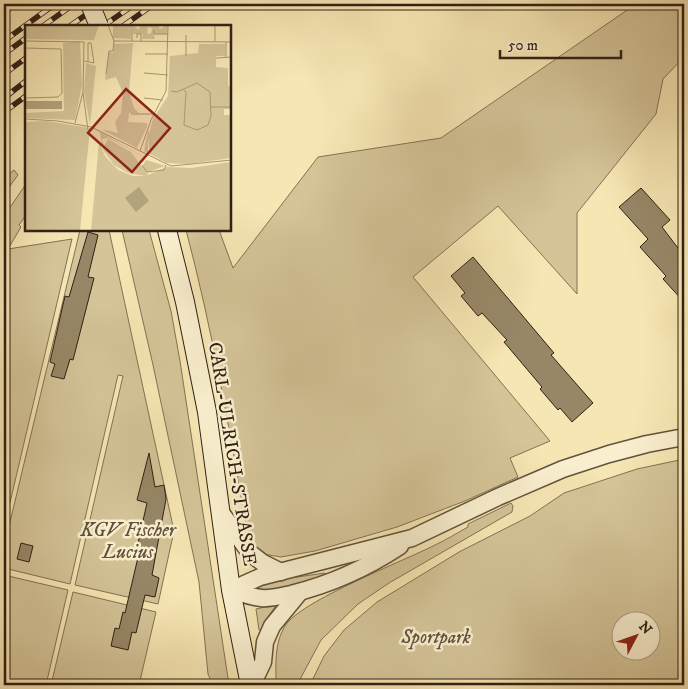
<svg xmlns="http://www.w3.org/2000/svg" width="688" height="689" font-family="'IM FELL DW Pica',serif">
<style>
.green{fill:#d4c498;stroke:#827256;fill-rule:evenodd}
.building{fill:#978767;stroke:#302014}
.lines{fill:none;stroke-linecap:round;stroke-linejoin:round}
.tertiary-casing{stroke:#62523c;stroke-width:19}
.secondary-casing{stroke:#302014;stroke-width:20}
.tertiary{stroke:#f9efce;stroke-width:16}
.secondary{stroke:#f9efce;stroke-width:18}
.rail-casing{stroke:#302014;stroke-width:5.5}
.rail{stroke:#f9efce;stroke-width:4;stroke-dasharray:11;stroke-linecap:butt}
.secondary-bridge-casing{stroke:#302014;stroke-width:20;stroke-linecap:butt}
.secondary-bridge{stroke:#f9efce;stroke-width:18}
.labels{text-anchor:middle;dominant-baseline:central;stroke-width:5;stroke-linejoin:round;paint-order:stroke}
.street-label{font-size:19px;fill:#302014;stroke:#f9efce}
.park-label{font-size:19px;font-style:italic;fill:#61513c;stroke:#f9efce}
.inset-road{fill:none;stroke:#a79773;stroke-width:1}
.view{fill:#8f2418;fill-opacity:0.15;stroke:#8f2418;stroke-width:2.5}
.inset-edge{fill:none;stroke:#302014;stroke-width:2.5}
</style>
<rect width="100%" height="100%" fill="#f6e6b3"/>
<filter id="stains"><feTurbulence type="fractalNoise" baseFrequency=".004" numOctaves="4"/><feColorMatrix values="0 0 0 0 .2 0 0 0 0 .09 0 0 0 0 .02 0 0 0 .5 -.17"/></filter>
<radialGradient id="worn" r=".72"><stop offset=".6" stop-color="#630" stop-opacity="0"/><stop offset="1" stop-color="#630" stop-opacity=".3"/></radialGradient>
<!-- green -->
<g class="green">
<path d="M4,4h17l-17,11z"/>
<path d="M633,4h51v53l-21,22 -7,35 -79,99v81l-79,-88 -85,71 137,164 -40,17 8,19 -53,24 -68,26 -82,24 -34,6 -18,-3 -10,-11 -7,-17c-17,-99 -34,-198 -60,-296h33l14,38 85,-111 123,-19 192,-132z"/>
<path d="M14,170l4,5 -14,19v-16z"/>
<path d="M26,184v31l-7,10 2,2 -13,22 64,-10 -68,289v-312z"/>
<path d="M80,230h29l65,301 -16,73 -83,-19 48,-209 -5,-1 -48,209 -66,-16v-21z"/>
<path d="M122,230h27l22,81 9,50 49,324h-16l-5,-11 -9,-92 -46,-217z"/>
<path d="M684,459v226h-374l14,-29 20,-26 33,-28 82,-50 71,-36 34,-23 73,-24zM620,622h30v30h-30z"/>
<path d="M511,503l2,3 -1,6 -123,71 -31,21 -37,36 -24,45h-21c0,-20 -2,-41 9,-59 15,-25 119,-65 150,-81 11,-5 22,-12 33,-18v-3z"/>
<path d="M325,573l1,3 -54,14 -13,-1 -1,-3 5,-4z"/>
<path d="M4,575l64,15 -22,95h-42z"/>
<path d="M73,592l83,20 -17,73h-88z"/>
<path d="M274,605l1,2 -8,11 -5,11 -3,1 -3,-21z"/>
</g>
<!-- building -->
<g class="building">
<path d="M641,188l29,32 -8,7 22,29v46l-21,-23 3,-3 -26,-29 8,-8 -29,-32z"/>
<path d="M88,232l10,3 -10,42 6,1 -21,82 -3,-1 -6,20 -13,-3 4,-12 -5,-2 15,-66 4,1z"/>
<path d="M473,257l81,96 -3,2 42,48 -21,19 -12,-14 -2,2 -18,-21 2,-2 -38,-45 3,-2 -12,-13 -13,-14 -4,3 -17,-20 4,-3 -14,-17z"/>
<path d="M149,453l6,34 9,-2 2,14 -14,76 7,3 -4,19 -10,-2 -9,38 -4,-1 -4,18 -17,-4 4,-18 4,1 4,-17 2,1 14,-60 -3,-1 11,-49 -10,-3z"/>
<path d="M21,543l12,3 -4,16 -12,-3z"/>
</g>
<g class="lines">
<!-- tertiary casing -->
<g class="tertiary-casing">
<g id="tertiary">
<path d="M222,514l28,39 13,10 18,9"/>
<path d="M231,590l29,-13 152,-39 86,-41 65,-28 46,-15 38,-10 37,-7"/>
<path d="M231,590c10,3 20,7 30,8 10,1 20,-2 30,-4 41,-10 74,-25 109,-48"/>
<path d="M252,685l11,-23 2,-20 7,-16 28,-34"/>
</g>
</g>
<!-- secondary casing -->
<g class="secondary-casing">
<path id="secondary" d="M167,230l18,72 22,110 24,178 19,95"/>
</g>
<!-- tertiary -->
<use href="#tertiary" class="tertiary"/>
<!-- secondary -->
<use href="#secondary" class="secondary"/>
<!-- rail casing -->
<g class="rail-casing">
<g id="rail">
<path d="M43,26l31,-22"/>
<path d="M70,26l31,-22"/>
<path d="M103,26l32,-22"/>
<path d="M123,26l31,-22"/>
<path d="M4,41l51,-37"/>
<path d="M4,54l22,-16"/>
<path d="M4,74l22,-16"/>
<path d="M4,98l22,-17"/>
<path d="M4,112l22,-16"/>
</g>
</g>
<!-- rail -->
<use href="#rail" class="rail"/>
<!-- secondary-bridge casing -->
<g class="secondary-bridge-casing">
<path id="secondary-bridge" d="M90,4l9,22"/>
</g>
<!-- secondary-bridge -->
<use href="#secondary-bridge" class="secondary-bridge"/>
</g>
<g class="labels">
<!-- street labels -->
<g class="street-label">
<text transform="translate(232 454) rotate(81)">CARL-ULRICH-STRASSE</text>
</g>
<!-- park labels -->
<g class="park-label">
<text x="128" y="530">KGV Fischer<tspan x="128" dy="22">Lucius</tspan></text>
<text x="436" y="637">Sportpark</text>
</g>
</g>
<!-- overview -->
<g transform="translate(25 25)">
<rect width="206" height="206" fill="#f6e6b3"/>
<path d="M0,0h74l-5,15h-11l-58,-1zM88,0h18v14l-18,-1zM108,0l6,5 1,-5h18l2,4 7,-4v9h-13v-5l-6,-2 -1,7 4,-1 1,-4 3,10h-13l1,-5h-10zM55,16l2,44 -7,35 -50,-2v-5l39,-2 -1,-68zM108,18l-4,49 5,16 5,5h-10l-1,9 19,1v4l-10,21 -36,-19 17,4 -3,-11 6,-9 2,-20 -7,-16 -11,3 4,-28 4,1 1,-9zM174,19h26v12h-9v11l12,1v18l3,1v22h-7v6h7v43l-43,6 -21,-1 -17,-9 -2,-16v15l-4,-2 4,-22 1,4 4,-14 15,-23 2,-40 28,-3zM61,38l10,3 -6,59 -6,-33zM21,96l44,7 -10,103h-55v-109zM75,107l46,26 -38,-20 -6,1 2,7 4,-7 23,13 11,15 4,-7 19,6 -18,6 1,3 19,-8 24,1 40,-6v69h-140l8,-89 6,14 13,14 15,6h12l-17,-3 -14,-8 -11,-15z" fill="#d4c498"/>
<path d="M0,76h37v8h-37zM114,162l10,14 -13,11 -11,-14z" fill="#b3a37d"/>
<path class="inset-road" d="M83,0l6,16 118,1M107,0v16M190,0v16M128,4l1,5h14M112,13v-4h4v7M0,16l59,1 -1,50 -8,31M0,23l36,1 1,44 -4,4 -33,1M120,29h23M161,31v-21M201,32v-15M191,33l16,-1M59,36l10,2 -3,-20h-3v18M119,48l24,2M81,49l3,-23h4l1,-10M158,64l3,3 -2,33M146,66l6,1 20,-9 13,9 1,24 -3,9 -11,5 -13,-5M58,68l5,37M119,73l19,2M185,82h22M106,89h23M0,94l33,2 33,6 80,39 61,-6M115,126l11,-31 15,-29 2,-66M117,140l5,7 17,-2 2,-5"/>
<path class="view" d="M101,64l44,39 -38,44 -44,-39z"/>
<rect width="206" height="206" class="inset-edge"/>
</g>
<!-- margin -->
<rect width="688" height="689" fill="none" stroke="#f6e6b3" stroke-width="20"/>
<rect x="5" y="5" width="678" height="679" fill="none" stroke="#302014" stroke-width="2.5"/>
<rect x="10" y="10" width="668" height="669" fill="none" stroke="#302014"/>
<!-- north arrow -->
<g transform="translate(636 636) rotate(49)"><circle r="24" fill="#f9efce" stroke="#a99c84"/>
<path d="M0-4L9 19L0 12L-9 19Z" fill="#8f2418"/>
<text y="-8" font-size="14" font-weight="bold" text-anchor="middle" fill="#302014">N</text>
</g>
<!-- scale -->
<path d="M500 50v8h121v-8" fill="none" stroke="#302014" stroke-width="2.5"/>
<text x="508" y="50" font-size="15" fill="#302014" stroke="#f9efce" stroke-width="4" paint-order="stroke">50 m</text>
<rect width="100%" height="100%" filter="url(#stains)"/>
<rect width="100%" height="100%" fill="url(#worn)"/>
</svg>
